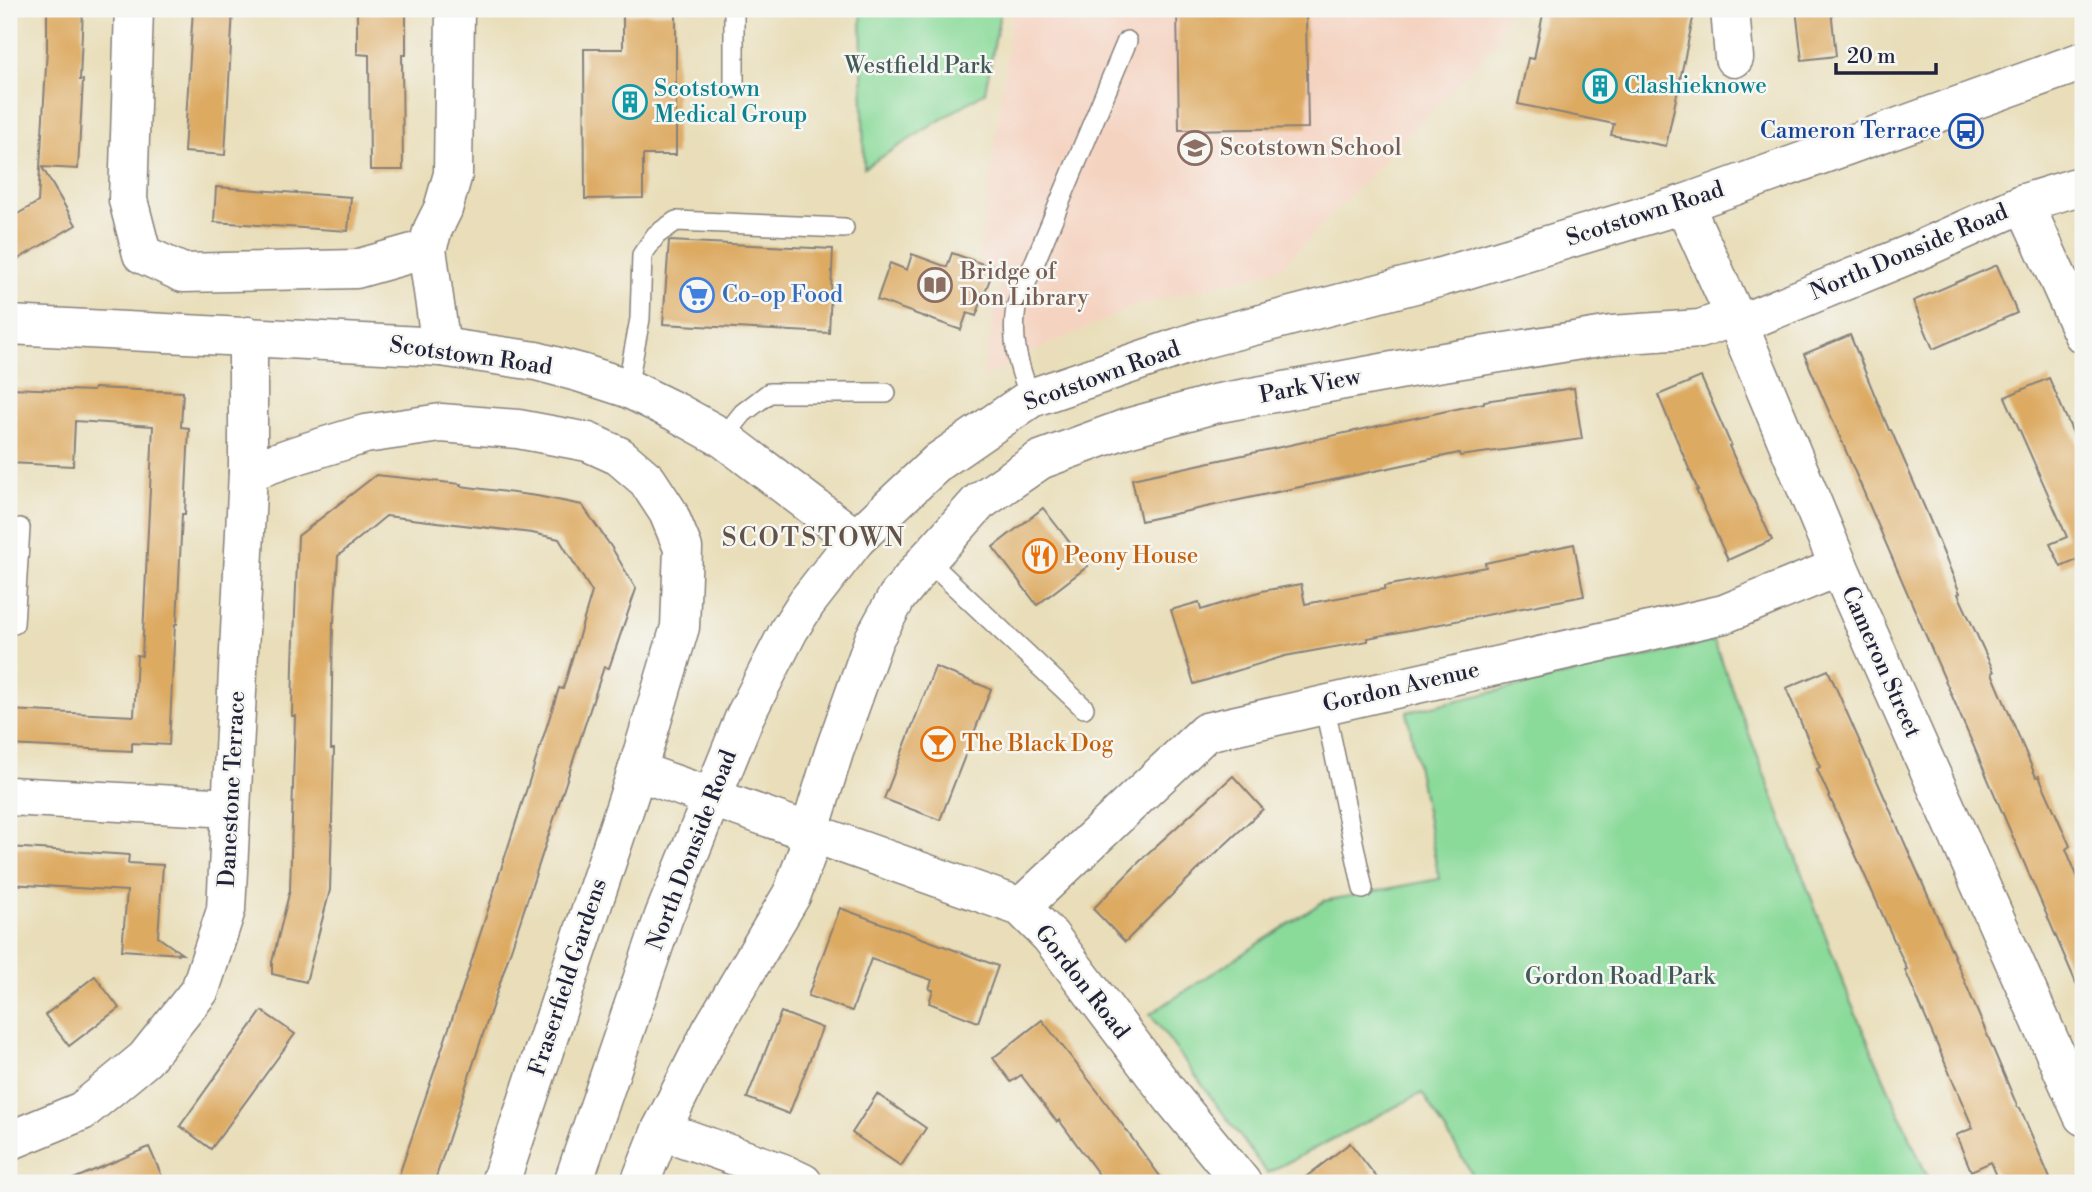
<svg xmlns="http://www.w3.org/2000/svg" width="2092" height="1192" font-family="'Libre Bodoni',serif">
<style>
.built{fill:#f5d3c1}
.green{fill:#8ada9a;stroke:#567e6a;stroke-width:2}
.building{fill:#ddaa62}
.lines{fill:none;stroke-linecap:round;stroke-linejoin:round}
.service-casing{stroke:#86807a;stroke-width:22}
.minor-casing{stroke:#86807a;stroke-width:41}
.tertiary-casing{stroke:#86807a;stroke-width:41}
.secondary-casing{stroke:#86807a;stroke-width:41}
.service{stroke:#fff;stroke-width:19}
.minor{stroke:#fff;stroke-width:38}
.tertiary{stroke:#fff;stroke-width:38}
.secondary{stroke:#fff;stroke-width:38}
.labels{text-anchor:middle;dominant-baseline:central;stroke-width:5;stroke-linejoin:round;paint-order:stroke}
.park-label{font-size:23px;fill:#415958;stroke:#f6f6f2}
.culture-label{font-size:23px;fill:#0d838f;stroke:#f6f6f2;text-anchor:start}
.transit-label{font-size:23px;fill:#164399;stroke:#f6f6f2;text-anchor:end}
.education-label{font-size:23px;fill:#785e54;stroke:#f6f6f2;text-anchor:start}
.street-label{font-size:23px;fill:#22223b;stroke:#f6f6f2}
.shop-label{font-size:23px;fill:#366cbe;stroke:#f6f6f2;text-anchor:start}
.food-label{font-size:23px;fill:#c56008;stroke:#f6f6f2;text-anchor:start}
.quarter-label{font-size:26px;letter-spacing:2px;fill:#635249;stroke:#f6f6f2}
</style>
<rect width="100%" height="100%" fill="#f6f6f2"/>
<filter id="ink" filterUnits="userSpaceOnUse"><feTurbulence type="fractalNoise" baseFrequency=".0143" numOctaves="2"/><feDisplacementMap in="SourceGraphic" scale="14" xChannelSelector="R" yChannelSelector="G"/><feConvolveMatrix kernelMatrix="1 2 1 2 8 2 1 2 1" color-interpolation-filters="sRGB"/></filter>
<filter id="wash" filterUnits="userSpaceOnUse"><feTurbulence type="fractalNoise" baseFrequency=".00686" numOctaves="4" result="noise"/><feDisplacementMap in="SourceGraphic" scale="28" xChannelSelector="R" yChannelSelector="G"/><feGaussianBlur stdDeviation="1.57" result="paint"/><feColorMatrix in="noise" values="0 0 0 0 0 0 0 0 0 0 0 0 0 0 0 0 0 1.4 0 .05"/><feComposite in="paint" operator="in"/></filter>
<g filter="url(#wash)">
<rect width="100%" height="100%" fill="#e9deb9"/>
<!-- built -->
<path class="built" d="M1013,9h494l-8,31 -219,229 -145,37 -96,43 -57,29 20,-105 -23,-17z"/>
<!-- green -->
<g class="green">
<path d="M861,9h140l-16,83 -121,76z"/>
<path d="M1714,641l137,362 79,180h-452l-56,-90 -155,80 -117,-159 174,-113 115,-22 -32,-167z"/>
</g>
<g id="blocks">
<!-- building -->
<g class="building">
<path d="M47,9h36l-3,71h3l-5,89 -36,-2 34,58 -58,34 -9,-16v-24l29,-17 9,-153z"/>
<path d="M193,9h40l-8,146 -41,-3z"/>
<path d="M357,9h49v46h-4l1,115h-33l-1,-115 -12,-1z"/>
<path d="M1177,9h87v6l42,-1 2,114 -129,2z"/>
<path d="M1544,9h151l-29,137 -55,-11 3,-11 -96,-20 10,-46 6,1z"/>
<path d="M1796,9h35l5,47 -34,4z"/>
<path d="M676,13v142h-33v43l-58,1 -1,-150h39v-35z"/>
<path d="M216,187l135,10 -3,34 -134,-9z"/>
<path d="M669,241l164,8 -4,84 -166,-9z"/>
<path d="M952,253l42,15 -18,48 -9,-3 -6,17 -84,-30 13,-37 17,7 5,-16 35,13z"/>
<path d="M1997,265l20,48 -84,36 -20,-48z"/>
<path d="M1850,335l39,95h2l36,83 33,80 -2,1 36,78 -2,1 44,104 3,-1 31,70 -4,3 17,41v109l-279,-645z"/>
<path d="M1701,377l30,68 -2,1 43,94 -44,20 -32,-70h2l-40,-95z"/>
<path d="M2049,378l34,78v118l-6,-14 -16,7 -11,-23 17,-7 -62,-140z"/>
<path d="M9,388l84,3 1,-3 89,4 -2,35 8,1 -4,86h-3l-5,110h-2l-6,121 -37,-2v8l-123,-6v-35l125,6 3,-61 5,1 11,-230 -78,-5 -2,45 -64,-3z"/>
<path d="M1574,388l8,51 -122,17 -1,-3 -318,68 -9,-42 352,-76v-2z"/>
<path d="M376,475l85,9 -1,2 77,10 45,9 30,43 24,41 -27,79 -5,-1 -170,516h-10l-25,-8 69,-203 91,-284 4,1 29,-97 -33,-53 -27,-6 -146,-17 -48,40 -4,66h-1l-2,127h3l-4,141 -24,92 -34,-8v-12l18,-72 5,-174h-3l1,-52 5,-128z"/>
<path d="M1043,508l45,58 -51,39 -44,-58z"/>
<path d="M1574,544l10,52 -216,42v3l-83,15 -91,28 -23,-74 28,-8 2,8 61,-19 39,-7 4,20 80,-15v-3l101,-19 -1,-4z"/>
<path d="M935,667l56,22 -51,131 -56,-21z"/>
<path d="M1828,670l113,255 77,183h2l32,75h-52l-9,-21 -20,9 -15,-36 17,-7 -68,-158 2,-1 -90,-200 3,-2 -34,-79z"/>
<path d="M1233,776l30,33 -78,73 -60,60 -32,-33 54,-55z"/>
<path d="M9,847l120,8 -1,8 35,2 -5,72 24,17 -60,-4 5,-59 -118,-7z"/>
<path d="M840,908l158,58 -20,56 -49,-19 4,-13 -4,-1 3,-9 -61,-21 -19,52 -44,-15z"/>
<path d="M95,976l24,32 -50,38 -24,-31z"/>
<path d="M262,1011l33,23 -84,115 -31,-23z"/>
<path d="M781,1012l41,16 -33,86 -42,-16z"/>
<path d="M1042,1020l57,73 66,90h-60l-46,-63 -2,2 -36,-47 -10,7 -18,-24z"/>
<path d="M877,1094l49,34 -25,38 -49,-33z"/>
<path d="M1350,1143l31,40h-83z"/>
<path d="M149,1147l16,36h-101z"/>
</g>
</g>
</g>
<g filter="url(#ink)">
<use href="#blocks" fill-opacity="0" stroke="#86807a" stroke-width="2"/>
<g class="lines">
<!-- service casing -->
<g class="service-casing">
<g id="service">
<path d="M734,88v-79"/>
<path d="M627,388l13,-69 2,-64 14,-20 20,-14 168,7"/>
<path d="M1031,398c-13,-31 -20,-57 -15,-91l111,-266"/>
<path d="M723,438l20,-25 26,-20h117"/>
<path d="M927,560l157,148"/>
<path d="M9,624h5l6,-96"/>
<path d="M1324,704l39,185"/>
</g>
</g>
<!-- minor casing -->
<g class="minor-casing">
<g id="minor">
<path d="M134,9l-6,191 14,54 41,19 173,-4 71,-20"/>
<path d="M1730,9l4,49"/>
<path d="M2024,203l59,131"/>
<path d="M1684,204l53,117 102,246 244,549"/>
<path d="M441,347l-14,-98 6,-20 10,-20 10,-35 2,-165"/>
<path d="M248,472l49,-17 68,-21 76,-11 77,6 70,13 31,14 28,24 21,32 15,36 -3,79 -43,144 -137,412"/>
<path d="M637,771l384,136 29,29 123,163 69,84"/>
<path d="M9,796l222,12"/>
<path d="M1021,907l185,-175 518,-118 115,-47"/>
<path d="M661,1130l119,42 23,11"/>
<path d="M9,1141l73,-30 63,-52 55,-69 26,-80 22,-438v-136"/>
<path d="M640,1183l21,-53 50,-99 81,-137 15,-41 7,-36 20,-65 40,-113 23,-42 30,-37 52,-58 61,-42 87,-32 87,-24 217,-40 181,-29 88,-6 20,-7 29,-2 166,-68 109,-49 59,-18"/>
</g>
</g>
<!-- tertiary casing -->
<g class="tertiary-casing">
<path id="tertiary" d="M9,325l432,22 95,14 45,12 46,15 49,24 47,26 133,101"/>
</g>
<!-- secondary casing -->
<g class="secondary-casing">
<path id="secondary" d="M573,1183l91,-267 81,-200 44,-86 18,-28 49,-63 82,-77 93,-64 172,-59 235,-61 246,-74 399,-143"/>
</g>
<!-- service -->
<use href="#service" class="service"/>
<!-- minor -->
<use href="#minor" class="minor"/>
<!-- tertiary -->
<use href="#tertiary" class="tertiary"/>
<!-- secondary -->
<use href="#secondary" class="secondary"/>
</g>
</g>
<!-- icons -->
<defs>
<g id="building-ring" transform="scale(1.75)"><circle r="9.5" fill="#f6f6f2" stroke="#0f9aa8" stroke-width="1.5"/><path d="M-4-6H4V6H1V3H-1V6H-4ZM-2.5-4.3h1.7v1.8h-1.7ZM.8-4.3h1.7v1.8H.8ZM-2.5-1h1.7V.8h-1.7ZM.8-1h1.7V.8H.8Z" fill="#0f9aa8"/></g>
<g id="bus-ring" transform="scale(1.75)"><circle r="9.5" fill="#f6f6f2" stroke="#1a4fb4" stroke-width="1.5"/><path d="M-5-6H5V4H4V6H2V4H-2V6H-4V4H-5ZM-3.5-4V0h7V-4ZM-3.5 1.2v1.5H-2V1.2ZM2 1.2v1.5H3.5V1.2Z" fill="#1a4fb4"/></g>
<g id="school-ring" transform="scale(1.75)"><circle r="9.5" fill="#f6f6f2" stroke="#8d6e63" stroke-width="1.5"/><path d="M0-5L7-2L0 1L-7-2ZM-4 1L0 2.5L4 1V4Q0 6-4 4Z" fill="#8d6e63"/></g>
<g id="library-ring" transform="scale(1.75)"><circle r="9.5" fill="#f6f6f2" stroke="#8d6e63" stroke-width="1.5"/><path d="M-6-4Q-3-5.5-.7-3.5V5Q-3 3-6 4ZM6-4Q3-5.5 .7-3.5V5Q3 3 6 4Z" fill="#8d6e63"/></g>
<g id="supermarket-ring" transform="scale(1.75)"><circle r="9.5" fill="#f6f6f2" stroke="#3f7fe0" stroke-width="1.5"/><path d="M-6-5.5h2.5l.6 2H6L4.5 2H-2.5L-4.4-4H-6ZM-1.5 3.2a1.3 1.3 0 1 0 .1 0ZM3 3.2a1.3 1.3 0 1 0 .1 0Z" fill="#3f7fe0"/></g>
<g id="restaurant-ring" transform="scale(1.75)"><circle r="9.5" fill="#f6f6f2" stroke="#e8710a" stroke-width="1.5"/><path d="M-5-6h1v4h1v-4h1v4h1v-4h1v5L-1.5 .5V6h-2V.5L-5-1ZM5-6V6H3V1.5H1.5Q1.5-4 5-6Z" fill="#e8710a"/></g>
<g id="bar-ring" transform="scale(1.75)"><circle r="9.5" fill="#f6f6f2" stroke="#e8710a" stroke-width="1.5"/><path d="M-6-5H6L.8 .8V4.5H3.5V6h-7V4.5H-.8V.8Z" fill="#e8710a"/></g>
</defs>
<g fill-rule="evenodd">
<use href="#building-ring" x="1600" y="86"/>
<use href="#building-ring" x="630" y="102"/>
<use href="#bus-ring" x="1966" y="131"/>
<use href="#school-ring" x="1195" y="148"/>
<use href="#library-ring" x="935" y="285"/>
<use href="#supermarket-ring" x="697" y="295"/>
<use href="#restaurant-ring" x="1040" y="556"/>
<use href="#bar-ring" x="938" y="744"/>
</g>
<g class="labels">
<!-- park labels -->
<g class="park-label">
<text x="918" y="66">Westfield Park</text>
<text x="1620" y="977">Gordon Road Park</text>
</g>
<!-- culture labels -->
<g class="culture-label">
<text x="1624" y="86">Clashieknowe</text>
<text x="654" y="89">Scotstown<tspan x="654" dy="26">Medical Group</tspan></text>
</g>
<!-- transit labels -->
<g class="transit-label">
<text x="1941" y="131">Cameron Terrace</text>
</g>
<!-- education labels -->
<g class="education-label">
<text x="1220" y="148">Scotstown School</text>
<text x="960" y="272">Bridge of<tspan x="960" dy="26">Don Library</tspan></text>
</g>
<!-- street labels -->
<g class="street-label">
<text transform="translate(1645 214) rotate(-18)">Scotstown Road</text>
<text transform="translate(1909 252) rotate(-23)">North Donside Road</text>
<text transform="translate(471 356) rotate(8)">Scotstown Road</text>
<text transform="translate(1102 376) rotate(-20)">Scotstown Road</text>
<text transform="translate(1310 386) rotate(-11)">Park View</text>
<text transform="translate(1881 662) rotate(66)">Cameron Street</text>
<text transform="translate(1401 687) rotate(-13)">Gordon Avenue</text>
<text transform="translate(232 789) rotate(-87)">Danestone Terrace</text>
<text transform="translate(692 850) rotate(-69)">North Donside Road</text>
<text transform="translate(568 977) rotate(-72)">Fraserfield Gardens</text>
<text transform="translate(1082 982) rotate(52)">Gordon Road</text>
</g>
<!-- shop labels -->
<g class="shop-label">
<text x="722" y="295">Co-op Food</text>
</g>
<!-- food labels -->
<g class="food-label">
<text x="1064" y="556">Peony House</text>
<text x="962" y="744">The Black Dog</text>
</g>
<!-- quarter labels -->
<g class="quarter-label">
<text x="814" y="538">SCOTSTOWN</text>
</g>
</g>
<!-- margin -->
<rect width="2092" height="1192" fill="none" stroke="#f6f6f2" stroke-width="35"/>
<!-- scale -->
<path d="M1836 63v10h100v-10" fill="none" stroke="#22223b" stroke-width="3.5"/>
<text x="1847" y="63" font-size="21" fill="#22223b" stroke="#f6f6f2" stroke-width="5" paint-order="stroke">20 m</text>
</svg>
